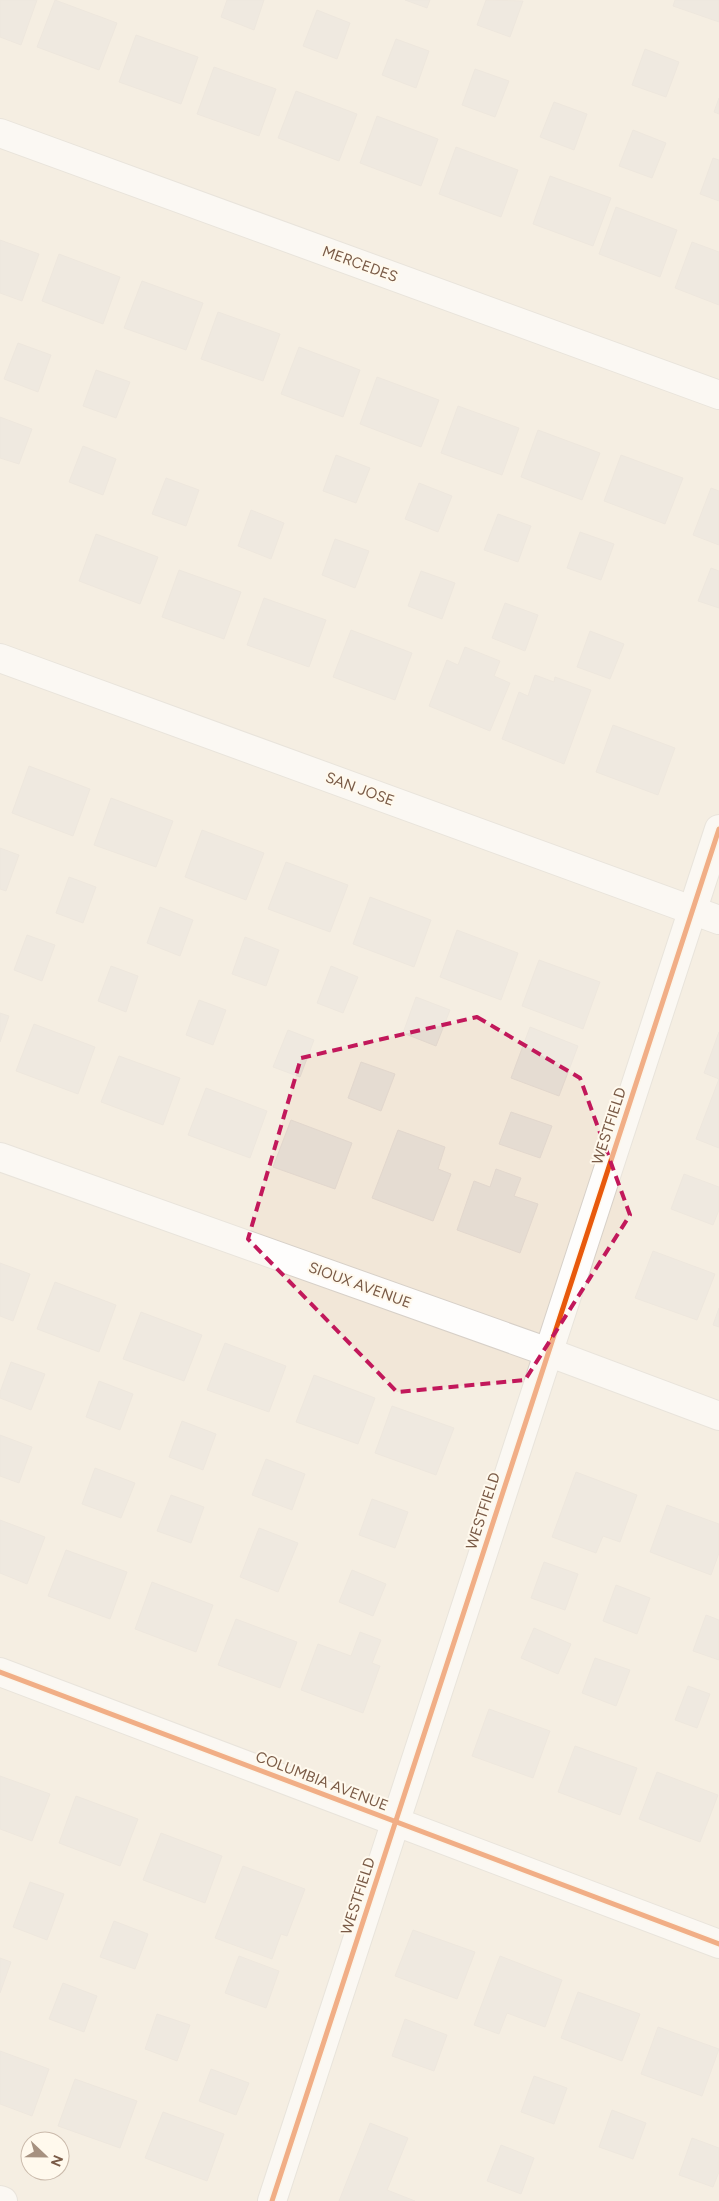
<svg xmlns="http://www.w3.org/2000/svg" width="719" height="2201" font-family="Figtree,sans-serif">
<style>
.residential{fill:#f2e7d8;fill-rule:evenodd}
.building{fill:#e5dcd2;stroke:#e2d7cd}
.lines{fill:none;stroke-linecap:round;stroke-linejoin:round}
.minor-casing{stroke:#d7d0c8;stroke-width:30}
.minor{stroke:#fefdfc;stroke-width:28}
.cycleway-casing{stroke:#fff9ed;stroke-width:8}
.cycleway{stroke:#e8590c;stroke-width:5}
.marked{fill:none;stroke:#c2185b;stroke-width:4;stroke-dasharray:10 6;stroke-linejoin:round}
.labels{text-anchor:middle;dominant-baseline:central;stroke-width:4;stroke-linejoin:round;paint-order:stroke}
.street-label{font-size:15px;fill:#7a5b47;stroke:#fff9ed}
</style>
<rect width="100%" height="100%" fill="#f8f4eb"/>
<!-- residential -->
<path class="residential" d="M0,0h719v2201h-719zM30,2141h30v30h-30z"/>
<!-- building -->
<g class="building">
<path d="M0,0h37l-16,45 -21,-8z"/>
<path d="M55,0l62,23 -18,47 -62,-23z"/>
<path d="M227,0h37l-10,30 -33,-13z"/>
<path d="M405,0h25l-3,8z"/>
<path d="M486,0l37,1 -13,36 -33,-12z"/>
<path d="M675,0h44v22l-46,-16z"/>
<path d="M317,10l33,13 -13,36 -34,-13z"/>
<path d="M136,35l62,22 -17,47 -62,-22z"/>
<path d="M396,39l33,12 -13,37 -34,-13z"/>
<path d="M645,49l34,13 -13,35 -34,-12z"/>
<path d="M214,67l62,22 -17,47 -62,-22z"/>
<path d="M475,69l34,12 -14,36 -33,-12z"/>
<path d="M296,91l61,23 -18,47 -61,-23z"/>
<path d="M719,98v16l-5,-2z"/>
<path d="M554,102l33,12 -13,36 -34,-13z"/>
<path d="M377,116l61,23 -17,47 -61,-23z"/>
<path d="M633,130l33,13 -14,35 -33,-12z"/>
<path d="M456,147l62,23 -17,47 -62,-23z"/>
<path d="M713,158l6,2v41l-19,-7z"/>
<path d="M550,176l61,22 -18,48 -60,-22z"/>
<path d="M616,207l61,23 -17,47 -61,-23z"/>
<path d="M0,240l39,14 -17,47 -22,-8z"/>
<path d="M692,242l27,10v53l-44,-17z"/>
<path d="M59,254l61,23 -17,47 -61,-23z"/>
<path d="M142,281l61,22 -17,47 -62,-22z"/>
<path d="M218,312l62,22 -17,47 -62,-22z"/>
<path d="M18,343l33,12 -13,37 -34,-13z"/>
<path d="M299,347l61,23 -17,47 -62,-23z"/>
<path d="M96,370l34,12 -14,36 -33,-12z"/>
<path d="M377,377l62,23 -18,47 -61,-23z"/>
<path d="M458,406l61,22 -17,47 -61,-22z"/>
<path d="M0,417l32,12 -13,35 -19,-6z"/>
<path d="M538,430l62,23 -18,47 -61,-23z"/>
<path d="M83,446l33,13 -13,36 -34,-13z"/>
<path d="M336,455l34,13 -14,35 -33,-12z"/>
<path d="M621,455l62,23 -18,46 -61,-23z"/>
<path d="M166,478l33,12 -13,36 -34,-12z"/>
<path d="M419,483l33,13 -14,36 -33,-13z"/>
<path d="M711,488l8,3v54l-26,-10z"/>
<path d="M251,510l33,13 -13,36 -33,-13z"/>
<path d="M498,514l33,12 -13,36 -34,-12z"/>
<path d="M580,532l34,12 -13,36 -34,-12z"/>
<path d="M96,534l62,23 -18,47 -61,-23z"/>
<path d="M335,539l34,12 -14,37 -33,-13z"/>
<path d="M711,568l8,3v37l-21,-7z"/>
<path d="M179,570l62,22 -17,47 -62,-22z"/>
<path d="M421,571l34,12 -13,36 -34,-13z"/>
<path d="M264,598l62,22 -17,47 -62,-22z"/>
<path d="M505,603l33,12 -13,36 -33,-13z"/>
<path d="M351,630l61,23 -17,47 -62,-23z"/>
<path d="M590,631l34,13 -14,35 -33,-12z"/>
<path d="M465,647l35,14 -6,15 16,7 -20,48 -61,-25 18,-46 11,5z"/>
<path d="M535,675l19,7 1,-5 36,13 -27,74 -62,-25 17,-47 9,4z"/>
<path d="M613,725l62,23 -17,47 -62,-23z"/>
<path d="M29,766l61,23 -17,47 -61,-23z"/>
<path d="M111,798l62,23 -17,46 -62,-22z"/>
<path d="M202,830l62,23 -18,47 -61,-23z"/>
<path d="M0,848l19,7 -13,36 -6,-2z"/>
<path d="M286,862l62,23 -18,47 -62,-23z"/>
<path d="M69,877l27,10 -13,36 -27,-10z"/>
<path d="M370,897l61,23 -17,47 -61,-23z"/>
<path d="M160,907l33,13 -13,36 -33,-13z"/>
<path d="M457,930l61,23 -17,47 -61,-23z"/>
<path d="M27,935l28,10 -13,36 -28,-11z"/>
<path d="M245,937l34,13 -13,36 -34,-12z"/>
<path d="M539,960l61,22 -17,47 -61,-23z"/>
<path d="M111,966l27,10 -12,36 -28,-11z"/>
<path d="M331,966l27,11 -15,36 -26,-10z"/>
<path d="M416,997l34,13 -14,36 -33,-13z"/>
<path d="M199,1000l27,10 -13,35 -27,-10z"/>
<path d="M0,1013l9,3 -9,26z"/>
<path d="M34,1024l61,23 -17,47 -62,-23z"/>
<path d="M530,1027l48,19 -19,50 -48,-18z"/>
<path d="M288,1030l26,10 -14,37 -27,-10z"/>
<path d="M719,1032v116l-23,-9 23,-60 -15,-6z"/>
<path d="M119,1056l61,22 -17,47 -62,-23z"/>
<path d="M361,1062l34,12 -14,37 -33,-13z"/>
<path d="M206,1088l61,23 -17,47 -62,-23z"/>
<path d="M511,1112l41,14 -12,32 -41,-14z"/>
<path d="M291,1120l61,23 -17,46 -62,-22z"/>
<path d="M398,1130l47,17 -7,22 13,5 -18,47 -61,-23z"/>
<path d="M496,1169l25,9 -7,18 24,8 -18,49 -63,-23 17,-49 16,6z"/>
<path d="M684,1174l35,13v23l-6,15 -42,-16z"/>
<path d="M653,1251l62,23 -18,46 -62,-22z"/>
<path d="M0,1263l30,11 -17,47 -13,-5z"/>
<path d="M55,1282l61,23 -17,47 -62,-23z"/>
<path d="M719,1308v19l-6,-2z"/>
<path d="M141,1312l61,23 -18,46 -61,-22z"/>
<path d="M225,1343l61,23 -17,46 -62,-22z"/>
<path d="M11,1362l34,12 -14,36 -31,-12v-6z"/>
<path d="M314,1375l61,23 -17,46 -62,-22z"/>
<path d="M99,1381l34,13 -13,36 -34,-13z"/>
<path d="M392,1406l62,22 -18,47 -61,-22z"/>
<path d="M182,1421l34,13 -13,36 -34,-13z"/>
<path d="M0,1435l32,12 -13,36 -19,-7z"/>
<path d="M266,1459l39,15 -13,36 -40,-15z"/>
<path d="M95,1468l40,15 -14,35 -39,-14z"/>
<path d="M576,1472l61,23 -17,47 -17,-6 -7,17 -44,-16z"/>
<path d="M171,1495l33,12 -13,36 -34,-12z"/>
<path d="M372,1499l36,13 -13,36 -36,-13z"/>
<path d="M667,1505l52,19v29l-8,22 -61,-23z"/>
<path d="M0,1520l45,17 -18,47 -27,-11z"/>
<path d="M259,1528l39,15 -20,49 -38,-15z"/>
<path d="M66,1550l61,22 -17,47 -62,-23z"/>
<path d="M544,1562l34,12 -13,36 -34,-12z"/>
<path d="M352,1570l34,14 -13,32 -34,-14z"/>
<path d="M152,1582l61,23 -17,47 -61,-23z"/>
<path d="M616,1585l34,13 -13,36 -34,-13z"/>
<path d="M706,1615l13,5v40l-26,-9z"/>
<path d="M236,1619l61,23 -17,46 -62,-23z"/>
<path d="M534,1628l37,16 -13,30 -37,-16z"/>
<path d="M360,1632l21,8 -9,23 8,3 -17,47 -62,-23 17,-46 33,12z"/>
<path d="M595,1658l35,12 -14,36 -34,-13z"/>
<path d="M688,1686l22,8 -13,34 -22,-8z"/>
<path d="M489,1709l61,22 -17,47 -61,-22z"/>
<path d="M575,1746l62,22 -17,47 -62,-23z"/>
<path d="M657,1772l61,23 -18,47 -61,-23z"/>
<path d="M0,1776l50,18 -18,47 -32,-12z"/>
<path d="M76,1796l62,23 -18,47 -61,-23z"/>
<path d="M161,1833l61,23 -17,47 -62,-23z"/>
<path d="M243,1866l62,23 -18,47 -6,-2 -9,25 -57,-21z"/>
<path d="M30,1882l34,12 -17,46 -34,-13z"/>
<path d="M114,1921l34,13 -13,35 -35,-12z"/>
<path d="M413,1930l62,22 -18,47 -62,-23z"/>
<path d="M239,1956l40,15 -13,37 -41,-15z"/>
<path d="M500,1956l62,24 -17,47 -38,-14 -8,21 -25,-9z"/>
<path d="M0,1958l11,4 -11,31z"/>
<path d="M63,1983l34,13 -13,36 -35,-13z"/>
<path d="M578,1992l62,22 -18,47 -61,-23z"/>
<path d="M157,2014l33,11 -13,36 -32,-12z"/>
<path d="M405,2019l42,16 -13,36 -42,-15z"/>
<path d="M658,2027l61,22 -17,47 -61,-22z"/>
<path d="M0,2051l49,18 -17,47 -32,-12z"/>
<path d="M211,2069l38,14 -13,32 -37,-14z"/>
<path d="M534,2076l33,12 -13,36 -33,-12z"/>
<path d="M75,2079l62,22 -17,47 -62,-22z"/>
<path d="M612,2110l34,13 -13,36 -34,-12z"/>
<path d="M163,2112l61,22 -17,47 -62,-23z"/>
<path d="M370,2123l38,15 -21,52 28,11h-76z"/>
<path d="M692,2138l27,10v24l-6,15 -34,-12z"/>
<path d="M501,2145l33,13 -13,36 -34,-13z"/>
</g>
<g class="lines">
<!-- minor casing -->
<g class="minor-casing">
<g id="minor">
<path d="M0,133l719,262"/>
<path d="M0,658l719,262"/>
<path d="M0,1157l548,195 171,64"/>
<path d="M0,1672l719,272"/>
<path d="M0,2200l3,1"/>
<path d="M272,2201l447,-1372"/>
</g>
</g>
<!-- minor -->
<use href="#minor" class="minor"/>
<!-- cycleway casing -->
<g class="cycleway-casing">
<g id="cycleway">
<path d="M0,1672l719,272"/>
<path d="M272,2201l447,-1372"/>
</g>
</g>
<!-- cycleway -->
<use href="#cycleway" class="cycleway"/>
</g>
<!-- marked area -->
<path d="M0 0H719V2201H0ZM477,1017l103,61 50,137 -105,165 -128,12 -149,-153 53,-181z" fill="#f8f4eb" fill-opacity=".55" fill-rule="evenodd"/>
<path class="marked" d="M477,1017l103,61 50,137 -105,165 -128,12 -149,-153 53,-181z"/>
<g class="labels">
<!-- street labels -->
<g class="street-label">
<text transform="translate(360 264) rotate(20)">MERCEDES</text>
<text transform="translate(360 789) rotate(20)">SAN JOSE</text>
<text transform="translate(609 1126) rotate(-72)">WESTFIELD</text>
<text transform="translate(360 1285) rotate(20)">SIOUX AVENUE</text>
<text transform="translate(483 1511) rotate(-72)">WESTFIELD</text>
<text transform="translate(322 1781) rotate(21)">COLUMBIA AVENUE</text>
<text transform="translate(358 1896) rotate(-72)">WESTFIELD</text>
</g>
</g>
<!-- north arrow -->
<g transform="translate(45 2156) rotate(112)"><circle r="24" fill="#fff9ed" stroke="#cabaab"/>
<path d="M0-4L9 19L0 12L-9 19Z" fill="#a69180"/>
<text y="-8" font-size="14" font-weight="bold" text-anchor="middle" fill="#7a5b47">N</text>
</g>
</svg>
